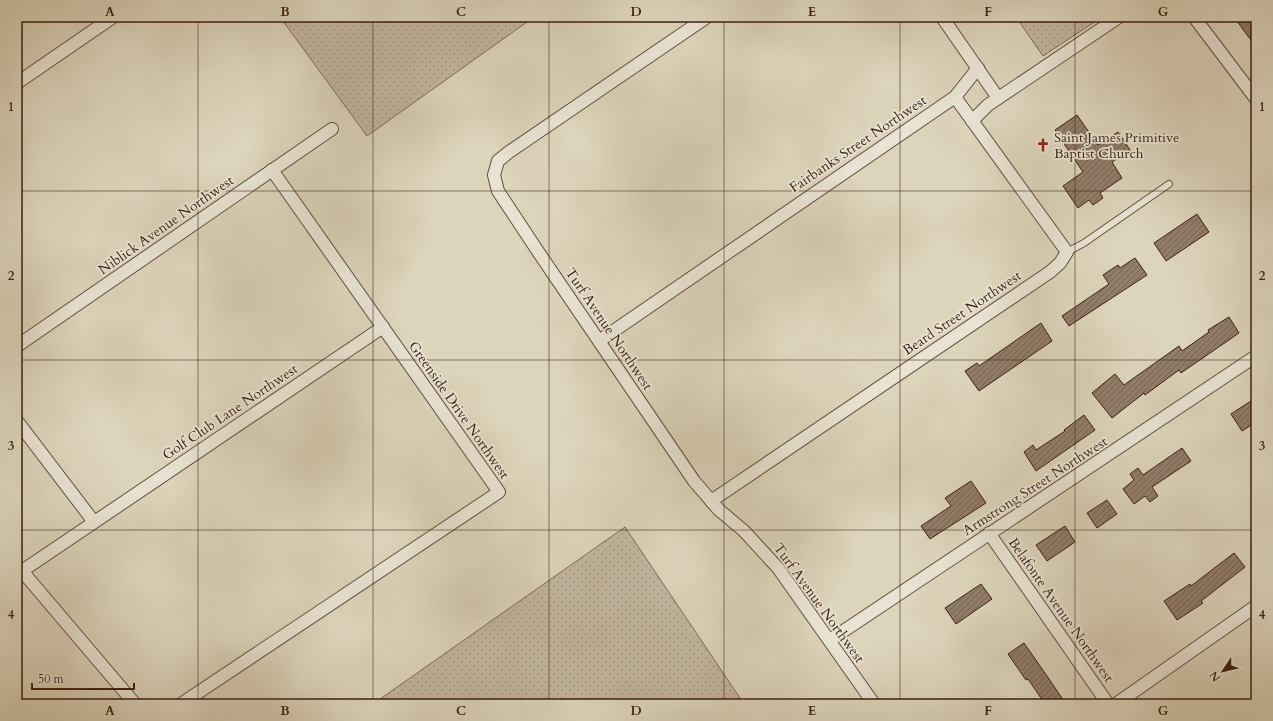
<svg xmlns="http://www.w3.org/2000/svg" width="1273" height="721" font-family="Cardo,serif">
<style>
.grass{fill:url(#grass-dots);stroke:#7f6a58}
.building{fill:url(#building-hatch);stroke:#3d1e12}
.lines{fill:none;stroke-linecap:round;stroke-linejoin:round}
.lane-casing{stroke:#654c3c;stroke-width:8}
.street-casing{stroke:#654c3c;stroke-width:14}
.lane{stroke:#e8e3d3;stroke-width:6}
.street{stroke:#e8e3d3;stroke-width:12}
.grid{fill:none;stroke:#3d1e12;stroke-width:1;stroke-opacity:0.55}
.labels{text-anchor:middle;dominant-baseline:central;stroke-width:3.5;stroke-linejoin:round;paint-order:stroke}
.poi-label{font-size:14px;fill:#3d1e12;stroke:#e8e3d3;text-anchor:start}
.street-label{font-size:14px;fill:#3d1e12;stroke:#e8e3d3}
.neatline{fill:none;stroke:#3d1e12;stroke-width:1.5}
.grid-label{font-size:13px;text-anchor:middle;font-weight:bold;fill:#3d1e12}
</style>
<defs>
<pattern id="grass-dots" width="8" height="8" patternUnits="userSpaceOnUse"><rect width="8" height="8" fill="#c1b59e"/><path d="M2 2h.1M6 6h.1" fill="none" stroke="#a79b87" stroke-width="1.8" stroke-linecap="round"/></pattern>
<pattern id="building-hatch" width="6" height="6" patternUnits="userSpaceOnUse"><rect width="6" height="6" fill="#907d6a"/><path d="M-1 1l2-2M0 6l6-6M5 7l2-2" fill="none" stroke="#776656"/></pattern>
</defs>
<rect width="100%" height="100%" fill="#dcd4bb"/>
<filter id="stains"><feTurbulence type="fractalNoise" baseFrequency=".005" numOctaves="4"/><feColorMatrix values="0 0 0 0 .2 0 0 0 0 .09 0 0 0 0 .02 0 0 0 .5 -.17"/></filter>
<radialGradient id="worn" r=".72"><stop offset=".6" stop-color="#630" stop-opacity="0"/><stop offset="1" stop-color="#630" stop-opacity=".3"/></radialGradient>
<!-- grass -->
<g class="grass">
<path d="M280,17h254l-167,119z"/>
<path d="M1016,17h86l-59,39z"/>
<path d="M625,527l119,177h-371z"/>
</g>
<!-- building -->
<g class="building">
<path d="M1234,17h22v30z"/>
<path d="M1077,115l21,30 20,-13 12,18 -18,12 10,16 -22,15 3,5 -10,7 -4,-5 -11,8 -15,-22 20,-14 -28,-42z"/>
<path d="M1197,214l12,18 -43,29 -12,-18z"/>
<path d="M1135,258l12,17 -78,51 -7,-10 47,-32 -6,-9 15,-10 2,3z"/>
<path d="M1229,317l10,16 -58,40 -2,-3 -34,25 -1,-2 -32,25 -20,-25 23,-19 9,11 55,-39 3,5 27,-19 -1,-2z"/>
<path d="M1041,323l11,18 -73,50 -14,-20 12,-8 2,3z"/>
<path d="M1251,401l5,8v13l-14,9 -11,-17z"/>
<path d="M1084,415l11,15 -59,41 -12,-19 9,-7 3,5 29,-19 -1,-1z"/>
<path d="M1182,448l9,13 -39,26 6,9 -8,6 -5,-6 -11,8 -11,-15 11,-9 -4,-6 8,-6 5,7z"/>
<path d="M971,481l15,22 -56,36 -9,-13 30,-20 -6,-8z"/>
<path d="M1107,500l10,14 -20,14 -10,-15z"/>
<path d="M1065,526l10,16 -28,19 -11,-16z"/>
<path d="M1234,553l11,14 -44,34 2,2 -26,17 -13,-19 26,-17 1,2z"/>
<path d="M981,584l11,15 -36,25 -11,-16z"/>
<path d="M1024,643l23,33 19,28h-21l-17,-25 -2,1 -18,-26z"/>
</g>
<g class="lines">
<!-- lane casing -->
<g class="lane-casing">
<path id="lane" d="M1067,252l17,-9 85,-59"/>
</g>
<!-- street casing -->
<g class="street-casing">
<g id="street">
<path d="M707,17l-198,135 -11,9 -4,14 4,16 39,59 157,231 25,29 25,21 34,37 96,136"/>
<path d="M942,17l56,81"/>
<path d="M1194,17l62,82"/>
<path d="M17,83l96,-66"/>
<path d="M972,121l16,-16 131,-88"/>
<path d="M599,341l356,-244 23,-29"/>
<path d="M17,346l315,-217"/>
<path d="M17,421l77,101"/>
<path d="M711,501l339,-229 10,-9 7,-11 -112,-155"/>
<path d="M989,533l119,171"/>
<path d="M830,640l426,-284"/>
<path d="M135,704l-113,-133 361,-244"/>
<path d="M181,704l318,-212 -227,-322"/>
<path d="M1116,704l140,-98"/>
</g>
</g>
<!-- lane -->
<use href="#lane" class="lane"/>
<!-- street -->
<use href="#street" class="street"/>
</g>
<!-- grid -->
<path class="grid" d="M198,17v687M373,17v687M549,17v687M724,17v687M900,17v687M1075,17v687M17,191h1239M17,360h1239M17,530h1239"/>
<!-- icons -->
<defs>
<g id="church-bare" transform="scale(1.08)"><path d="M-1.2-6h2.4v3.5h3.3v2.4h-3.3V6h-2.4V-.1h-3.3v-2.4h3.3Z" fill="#8f2418" stroke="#e8e3d3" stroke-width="2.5" paint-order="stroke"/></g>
</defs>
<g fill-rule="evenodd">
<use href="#church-bare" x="1043" y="145"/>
</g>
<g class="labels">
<!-- poi labels -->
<g class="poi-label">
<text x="1054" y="137">Saint James Primitive<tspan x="1054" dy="16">Baptist Church</tspan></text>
</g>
<!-- street labels -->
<g class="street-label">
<text transform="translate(858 144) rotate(-34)">Fairbanks Street Northwest</text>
<text transform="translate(166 225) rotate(-35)">Niblick Avenue Northwest</text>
<text transform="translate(962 313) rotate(-34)">Beard Street Northwest</text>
<text transform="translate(609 329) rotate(56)">Turf Avenue Northwest</text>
<text transform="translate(459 410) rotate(55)">Greenside Drive Northwest</text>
<text transform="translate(230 412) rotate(-34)">Golf Club Lane Northwest</text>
<text transform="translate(1035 486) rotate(-33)">Armstrong Street Northwest</text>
<text transform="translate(819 603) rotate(54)">Turf Avenue Northwest</text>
<text transform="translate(1061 610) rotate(55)">Belafonte Avenue Northwest</text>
</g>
</g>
<!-- margin -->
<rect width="1273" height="721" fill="none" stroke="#dcd4bb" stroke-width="44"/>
<!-- north arrow -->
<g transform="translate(1223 671) rotate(235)" stroke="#e8e3d3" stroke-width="3" paint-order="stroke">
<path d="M0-3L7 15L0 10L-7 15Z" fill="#3d1e12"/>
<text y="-6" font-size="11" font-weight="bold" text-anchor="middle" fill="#3d1e12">N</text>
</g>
<!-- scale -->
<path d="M32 683v6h102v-6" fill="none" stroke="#3d1e12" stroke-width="2"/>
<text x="38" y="683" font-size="12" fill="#3d1e12" stroke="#e8e3d3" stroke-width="3" paint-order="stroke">50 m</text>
<rect x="22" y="22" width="1229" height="677" class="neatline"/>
<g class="grid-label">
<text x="110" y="16">A</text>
<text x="285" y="16">B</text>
<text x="461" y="16">C</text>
<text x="636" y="16">D</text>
<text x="812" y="16">E</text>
<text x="988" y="16">F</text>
<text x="1163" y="16">G</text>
<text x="11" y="111">1</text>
<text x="1262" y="111">1</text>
<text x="11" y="280">2</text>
<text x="1262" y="280">2</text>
<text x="11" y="450">3</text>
<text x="1262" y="450">3</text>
<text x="11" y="619">4</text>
<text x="1262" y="619">4</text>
<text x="110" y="715">A</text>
<text x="285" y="715">B</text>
<text x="461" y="715">C</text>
<text x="636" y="715">D</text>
<text x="812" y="715">E</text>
<text x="988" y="715">F</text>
<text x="1163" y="715">G</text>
</g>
<rect width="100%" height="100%" filter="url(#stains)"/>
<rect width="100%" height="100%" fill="url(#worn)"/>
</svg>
